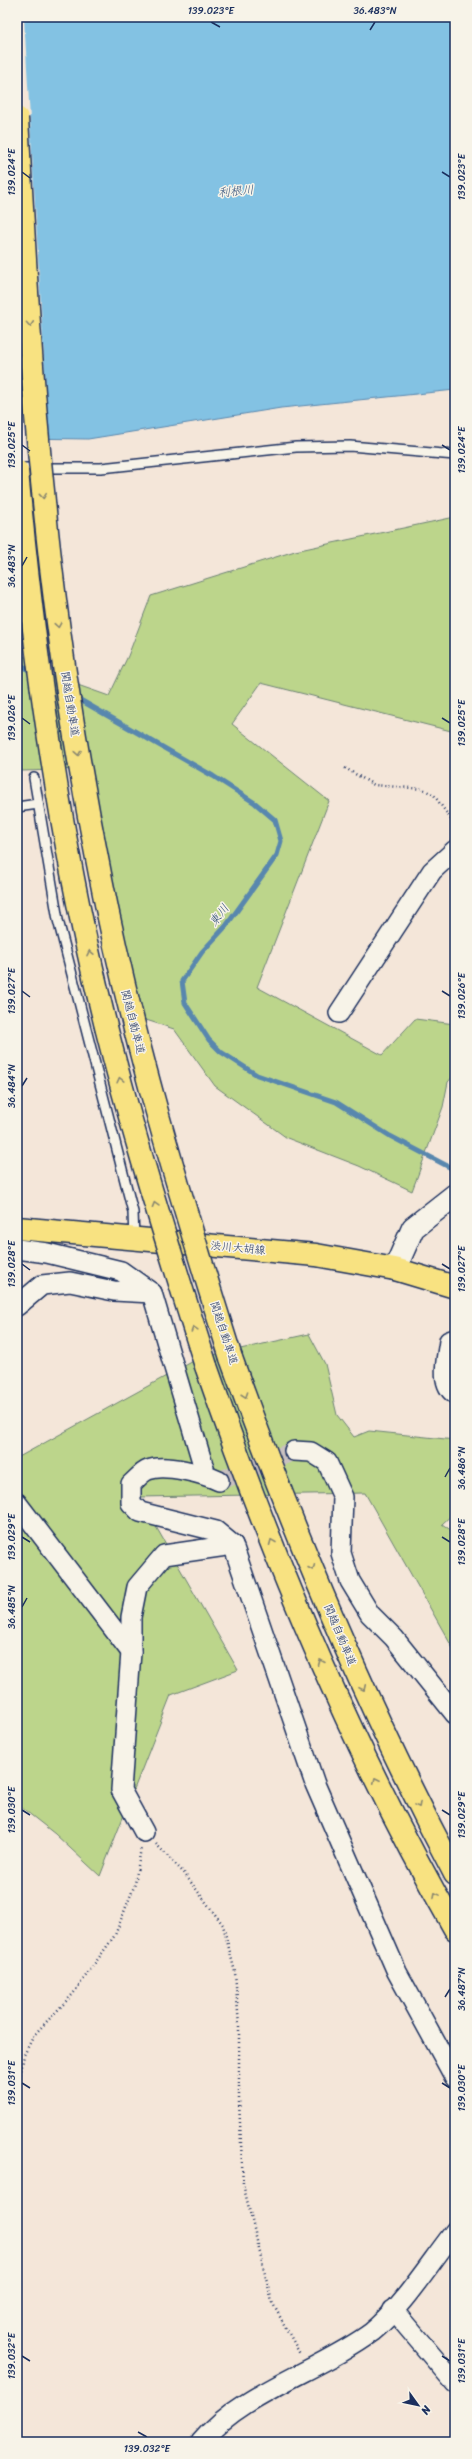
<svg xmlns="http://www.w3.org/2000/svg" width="472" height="2459" font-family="Sriracha,'Klee One',sans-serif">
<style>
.green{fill:#bcd58b;stroke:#6c8274}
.water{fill:#83c2e3;stroke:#5987ae}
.pier{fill:#f4e6d9}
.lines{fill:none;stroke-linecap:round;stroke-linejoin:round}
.stream{stroke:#5987ae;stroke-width:5}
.street-tunnel{stroke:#c9c1c0;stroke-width:19;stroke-dasharray:19 10;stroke-linecap:butt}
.lane-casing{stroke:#1b2f5e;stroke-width:12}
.street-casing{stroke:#1b2f5e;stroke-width:22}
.secondary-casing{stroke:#1b2f5e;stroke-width:25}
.primary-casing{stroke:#1b2f5e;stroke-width:25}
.highway-casing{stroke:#1b2f5e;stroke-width:25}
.path{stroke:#1b2f5e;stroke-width:2.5;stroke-dasharray:1 3;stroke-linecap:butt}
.lane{stroke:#f7f3e8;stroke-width:9}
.street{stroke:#f7f3e8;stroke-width:19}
.secondary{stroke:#f7f3e8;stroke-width:22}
.primary{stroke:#f8e281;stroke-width:22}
.highway{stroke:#f8e281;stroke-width:22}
.highway-bridge-casing{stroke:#1b2f5e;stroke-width:25;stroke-linecap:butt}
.highway-bridge{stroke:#f8e281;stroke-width:22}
.oneway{stroke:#8a8870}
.ticks{fill:none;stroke:#1b2f5e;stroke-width:1.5}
.labels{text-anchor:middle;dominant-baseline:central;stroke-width:3;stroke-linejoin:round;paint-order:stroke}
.street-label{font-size:11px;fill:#1b2f5e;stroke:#f7f3e8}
.water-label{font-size:12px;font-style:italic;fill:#35547f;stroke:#f7f3e8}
.neatline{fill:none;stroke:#1b2f5e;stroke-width:1.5}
.ticks-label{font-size:10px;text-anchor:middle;fill:#1b2f5e}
</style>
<rect width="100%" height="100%" fill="#f4e6d9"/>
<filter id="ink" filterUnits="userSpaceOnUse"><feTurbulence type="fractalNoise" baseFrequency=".025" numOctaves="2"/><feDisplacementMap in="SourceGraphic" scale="8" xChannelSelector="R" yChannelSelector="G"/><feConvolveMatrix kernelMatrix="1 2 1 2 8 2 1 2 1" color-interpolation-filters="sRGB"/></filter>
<g filter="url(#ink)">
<!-- green -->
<g class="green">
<path d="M455,517v215l-194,-49 -29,41 97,77 -72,186 125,68 33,-36 40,5v50l-7,8 -5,25 -31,84 -53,-25 -72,-28 -72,-52 -41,-57 -31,-10 -56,-250 -65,2 -5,-26v-93l38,25 54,19 19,-40 23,-60 144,-45z"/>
<path d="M309,1334l16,30 12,51 17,22 15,-6 86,9v72l-13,12 13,9v119l-90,-159 -226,4 99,173 -67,25 -71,181 -45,-42 -38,-30v-346l182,-100z"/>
</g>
<!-- water -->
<path class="water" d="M17,17h438v373l-174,18 -193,31 -71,-1z"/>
<!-- pier -->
<path class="pier" d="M17,17h7l25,424 -32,-1z"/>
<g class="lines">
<!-- stream -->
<g class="stream">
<path d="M17,662l16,11"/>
<path d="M75,697l138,79 42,27 20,17 6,21 -4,14 -51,71 -24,26 -20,29 3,22 24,37 12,12 36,23 79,27 54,34 65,34"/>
</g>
<!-- street-tunnel -->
<path class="street-tunnel" d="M219,1481l75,-30"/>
<!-- lane casing -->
<g class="lane-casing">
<g id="lane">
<path d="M17,468h84l195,-21 54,-1 105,9"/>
<path d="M34,778l24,142 75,292 1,27"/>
<path d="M17,807l21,-3"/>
</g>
</g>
<!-- street casing -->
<g class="street-casing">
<g id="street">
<path d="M339,1013l93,-142 23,-21"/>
<path d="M17,1249l30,4 74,18 31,22 54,182"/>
<path d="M17,1306l25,-21 28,-3 44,9 38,2"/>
<path d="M455,1339l-6,2c-2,17 -10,42 6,53"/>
<path d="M294,1451l17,1 16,10 16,35 -2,56 9,28 20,33 24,24 61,76"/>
<path d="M219,1481c-15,-7 -54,-18 -71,-11 -6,2 -12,10 -17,14v19l9,9 76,19 17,14 82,239 82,188 58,106"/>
<path d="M17,1503l114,149"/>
<path d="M144,1832l-23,-42 10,-138v-35l6,-30 27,-32 69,-10"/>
<path d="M393,2310l62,73"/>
<path d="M201,2442c40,-49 120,-72 171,-110 28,-22 60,-72 83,-101"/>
</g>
</g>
<!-- secondary casing -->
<g class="secondary-casing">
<path id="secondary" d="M395,1269l18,-41 42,-33"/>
</g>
<!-- primary casing -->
<g class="primary-casing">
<path id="primary" d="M17,1228l299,27 79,14 60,18"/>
</g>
<!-- highway casing -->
<g class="highway-casing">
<g id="highway">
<path d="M231,1358c63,177 136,350 224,516"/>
<path d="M206,1366c67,194 147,385 249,563"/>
</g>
</g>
<!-- path -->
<g class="path">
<path d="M345,768l29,17 49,4 11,6 21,30"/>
<path d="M156,1844l28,29 39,52 12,47 4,54v76l4,82 29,118 28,52"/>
<path d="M17,2094l7,-39 10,-20 39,-41 42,-59 20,-51 6,-36"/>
</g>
<!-- lane -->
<use href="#lane" class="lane"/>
<!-- street -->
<use href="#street" class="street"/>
<!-- secondary -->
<use href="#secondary" class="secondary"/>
<!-- primary -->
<use href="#primary" class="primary"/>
<!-- highway -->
<use href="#highway" class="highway"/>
<!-- highway-bridge casing -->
<g class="highway-bridge-casing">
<g id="highway-bridge">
<path d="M17,118c7,124 13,249 26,373 12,129 32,257 57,383 32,165 81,325 131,484"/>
<path d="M17,471c16,175 40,352 81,523 30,126 69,249 108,372"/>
</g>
</g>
<!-- highway-bridge -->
<use href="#highway-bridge" class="highway-bridge"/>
</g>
<!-- one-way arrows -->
<defs><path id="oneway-chevron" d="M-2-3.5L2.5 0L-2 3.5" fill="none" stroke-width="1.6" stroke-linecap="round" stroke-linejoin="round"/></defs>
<g class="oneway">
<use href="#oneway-chevron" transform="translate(30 324) rotate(86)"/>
<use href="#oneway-chevron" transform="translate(43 496) rotate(84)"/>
<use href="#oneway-chevron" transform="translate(58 625) rotate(81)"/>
<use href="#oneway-chevron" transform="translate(78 753) rotate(80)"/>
<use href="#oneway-chevron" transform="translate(90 953) rotate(-102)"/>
<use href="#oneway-chevron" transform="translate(120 1080) rotate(-104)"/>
<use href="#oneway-chevron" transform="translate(155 1205) rotate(-106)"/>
<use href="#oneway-chevron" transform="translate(194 1329) rotate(-108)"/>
<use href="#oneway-chevron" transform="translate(245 1395) rotate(71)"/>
<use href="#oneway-chevron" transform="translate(272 1542) rotate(-112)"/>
<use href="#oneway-chevron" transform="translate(312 1568) rotate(67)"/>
<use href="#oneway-chevron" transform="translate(321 1662) rotate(-113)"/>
<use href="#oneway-chevron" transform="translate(363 1688) rotate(65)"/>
<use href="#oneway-chevron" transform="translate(376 1780) rotate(-115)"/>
<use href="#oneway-chevron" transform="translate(418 1805) rotate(62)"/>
<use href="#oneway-chevron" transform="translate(436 1895) rotate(-118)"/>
</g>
</g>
<!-- ticks -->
<path class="ticks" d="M211,22l9,5M370,30l5,-8M22,172l8,6M442,172l8,5M22,445l8,6M442,445l8,5M22,566l5,-9M22,718l8,6M442,718l8,5M22,991l8,6M442,991l8,5M22,1086l5,-8M22,1264l8,6M442,1264l8,5M445,1477l5,-9M22,1537l8,5M442,1537l8,5M22,1607l5,-9M22,1810l8,5M442,1810l8,5M445,1997l5,-8M22,2083l8,5M442,2083l8,5M22,2356l8,5M442,2356l8,5M138,2432l9,5"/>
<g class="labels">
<!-- street labels -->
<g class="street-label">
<text transform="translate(70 704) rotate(81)">関越自動車道</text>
<text transform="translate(133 1022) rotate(76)">関越自動車道</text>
<text transform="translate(238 1248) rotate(5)">渋川大胡線</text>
<text transform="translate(224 1333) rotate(72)">関越自動車道</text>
<text transform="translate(340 1635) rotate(67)">関越自動車道</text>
</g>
<!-- water labels -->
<g class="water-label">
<text transform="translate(236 191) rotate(-5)">利根川</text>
<text transform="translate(219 915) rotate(-53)">東川</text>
</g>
</g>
<!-- margin -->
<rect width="472" height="2459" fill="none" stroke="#f7f3e8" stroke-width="44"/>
<!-- north arrow -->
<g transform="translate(418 2405) rotate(123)" stroke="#f7f3e8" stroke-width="3" paint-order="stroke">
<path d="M0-3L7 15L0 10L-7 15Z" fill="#1b2f5e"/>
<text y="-6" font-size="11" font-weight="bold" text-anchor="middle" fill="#1b2f5e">N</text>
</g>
<rect x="22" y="22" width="428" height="2415" class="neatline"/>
<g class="ticks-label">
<text x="211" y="14">139.023°E</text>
<text x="375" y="14">36.483°N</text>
<text transform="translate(11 172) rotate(-90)" y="4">139.024°E</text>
<text transform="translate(461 177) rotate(-90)" y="4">139.023°E</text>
<text transform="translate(11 445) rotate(-90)" y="4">139.025°E</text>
<text transform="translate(461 450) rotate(-90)" y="4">139.024°E</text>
<text transform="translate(11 566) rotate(-90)" y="4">36.483°N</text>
<text transform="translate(11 718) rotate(-90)" y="4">139.026°E</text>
<text transform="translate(461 723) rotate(-90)" y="4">139.025°E</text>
<text transform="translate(11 991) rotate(-90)" y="4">139.027°E</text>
<text transform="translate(461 996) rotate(-90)" y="4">139.026°E</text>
<text transform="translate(11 1086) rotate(-90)" y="4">36.484°N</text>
<text transform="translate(11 1264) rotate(-90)" y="4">139.028°E</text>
<text transform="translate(461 1269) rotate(-90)" y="4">139.027°E</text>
<text transform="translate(461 1468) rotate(-90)" y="4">36.486°N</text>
<text transform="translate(11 1537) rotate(-90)" y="4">139.029°E</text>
<text transform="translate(461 1542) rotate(-90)" y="4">139.028°E</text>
<text transform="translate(11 1607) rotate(-90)" y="4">36.485°N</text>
<text transform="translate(11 1810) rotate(-90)" y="4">139.030°E</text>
<text transform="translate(461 1815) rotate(-90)" y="4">139.029°E</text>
<text transform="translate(461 1989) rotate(-90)" y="4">36.487°N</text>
<text transform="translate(11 2083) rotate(-90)" y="4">139.031°E</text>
<text transform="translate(461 2088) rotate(-90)" y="4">139.030°E</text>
<text transform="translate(11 2356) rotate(-90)" y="4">139.032°E</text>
<text transform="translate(461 2361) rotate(-90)" y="4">139.031°E</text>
<text x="147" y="2452">139.032°E</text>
</g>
</svg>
